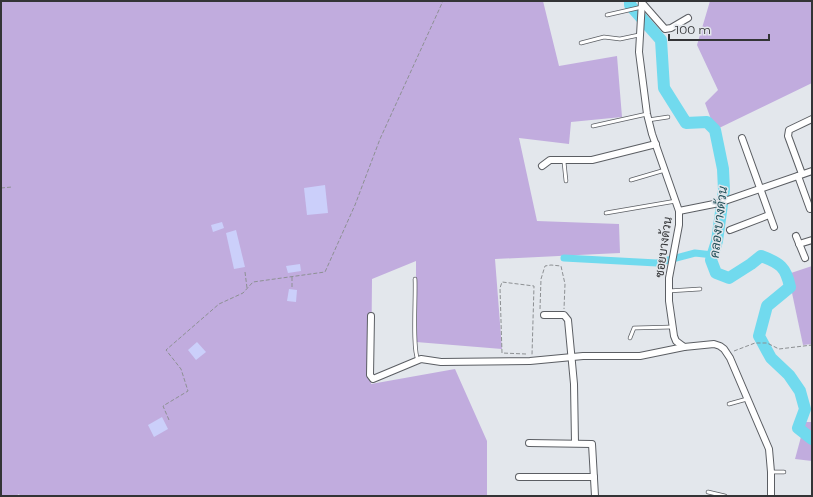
<svg xmlns="http://www.w3.org/2000/svg" width="813" height="497" font-family="Montserrat,Sarabun,sans-serif">
<style>
.green{fill:#c1acde}
.lines{fill:none;stroke-linecap:round;stroke-linejoin:round}
.canal{stroke:#71daee;stroke-width:7}
.river{stroke:#71daee;stroke-width:12}
.building{fill:#cbcffa}
.service-casing{stroke:#5b5e63;stroke-width:4.5}
.minor-casing{stroke:#5b5e63;stroke-width:8}
.path{stroke:#8d9093;stroke-width:1;stroke-dasharray:4 2;stroke-linecap:butt}
.service{stroke:#fff;stroke-width:3}
.minor{stroke:#fff;stroke-width:6}
.labels{text-anchor:middle;dominant-baseline:central;stroke-width:3;stroke-linejoin:round;paint-order:stroke}
.street-label{font-size:12px;fill:#333436;stroke:#e3e7ec}
.water-label{font-size:13px;font-style:italic;fill:#24525b;stroke:#e3e7ec}
</style>
<rect width="100%" height="100%" fill="#e3e7ec"/>
<!-- green -->
<g class="green">
<path d="M1,1h542l16,65 58,-10 5,61 -51,5 -2,22 -50,-6 18,83 82,3 1,29 -125,6 7,90 -86,-7v-81l-44,18 -1,105 84,-15 32,72v55h-467l-1,-2 -3,2h-15z"/>
<path d="M710,1h102v82l-97,47 -10,-27 13,-13 -21,-45z"/>
<path d="M812,266v78l-9,1 -15,-71z"/>
<path d="M805,422h7v39l-17,-2z"/>
</g>
<g class="lines">
<!-- canal -->
<path class="canal" d="M564,258l93,5 38,-10 18,2"/>
<!-- river -->
<path class="river" d="M630,1v4l31,35 3,48 22,35 21,-1 8,8 8,39 1,21 -7,51 -6,19 5,13 13,5 22,-14 10,-8c19,7 25,11 29,31l-23,19 -8,30 12,22 18,17 11,16 5,18 -7,19 14,11"/>
</g>
<!-- building -->
<g class="building">
<path d="M325,185l3,28 -21,2 -3,-27z"/>
<path d="M222,222l2,6 -11,4 -2,-7z"/>
<path d="M236,230l9,37 -11,2 -8,-36z"/>
<path d="M300,264l1,7 -13,2 -2,-7z"/>
<path d="M289,289l8,1 -1,12 -9,-1z"/>
<path d="M197,342l9,10 -10,8 -8,-10z"/>
<path d="M162,417l6,12 -14,8 -6,-12z"/>
</g>
<g class="lines">
<!-- service casing -->
<g class="service-casing">
<g id="service">
<path d="M607,15l35,-8"/>
<path d="M581,43l23,-6 16,2 19,-4"/>
<path d="M648,120l20,-3"/>
<path d="M593,126l54,-12"/>
<path d="M564,162l2,19"/>
<path d="M631,180l34,-10"/>
<path d="M606,213l70,-12"/>
<path d="M415,279c1,17 -3,70 3,81"/>
<path d="M668,291l32,-2"/>
<path d="M630,338l4,-10 38,-1"/>
<path d="M729,404l18,-5"/>
<path d="M772,472h12"/>
<path d="M708,492l17,4"/>
</g>
</g>
<!-- minor casing -->
<g class="minor-casing">
<g id="minor">
<path d="M642,1l-3,51 8,62 5,20 27,77v14l-10,53v23l5,35 2,5 8,6 30,-3 6,2 4,3 6,9 39,91 2,23v24"/>
<path d="M643,4l22,25 6,-1 17,-10"/>
<path d="M742,138l32,89"/>
<path d="M542,166l8,-6h42l64,-16"/>
<path d="M802,174l-14,-38 1,-6 23,-11"/>
<path d="M798,176l12,33"/>
<path d="M679,211l40,-8 93,-32"/>
<path d="M730,230l39,-15"/>
<path d="M796,236l9,22"/>
<path d="M799,244l13,-4"/>
<path d="M544,315h20l4,5 6,64 1,59"/>
<path d="M371,316l-1,59 3,4 48,-20 20,3 89,-1 53,-5h57l44,-9"/>
<path d="M529,443l63,1 3,52"/>
<path d="M519,477h75"/>
</g>
</g>
<!-- path -->
<g class="path">
<path d="M1,188l11,-1"/>
<path d="M245,272l2,16"/>
<path d="M292,277v12"/>
<path d="M540,309l1,-30 4,-13 6,-1 10,1 4,18 -1,25"/>
<path d="M734,351l21,-8h12l12,6 33,-4"/>
<path d="M526,354l-24,-1 -2,-65 2,-6 32,4 -2,69"/>
<path d="M169,420l-6,-14 25,-15 -7,-22 -15,-19 53,-46 24,-11 10,-11 72,-10 30,-67 25,-66 63,-138"/>
</g>
<!-- service -->
<use href="#service" class="service"/>
<!-- minor -->
<use href="#minor" class="minor"/>
</g>
<g class="labels">
<!-- street labels -->
<g class="street-label">
<text transform="translate(663 247) rotate(-82)">ซอยบางด้วน</text>
</g>
<!-- water labels -->
<g class="water-label">
<text transform="translate(718 222) rotate(-83)">คลองบางด้วน</text>
</g>
</g>
<!-- border -->
<rect width="813" height="497" fill="none" stroke="#333436" stroke-width="4"/>
<!-- scale -->
<path d="M669 34v6h100v-6" fill="none" stroke="#333436" stroke-width="2"/>
<text x="675" y="34" font-size="12" fill="#333436" stroke="#e3e7ec" stroke-width="3" paint-order="stroke">100 m</text>
</svg>
